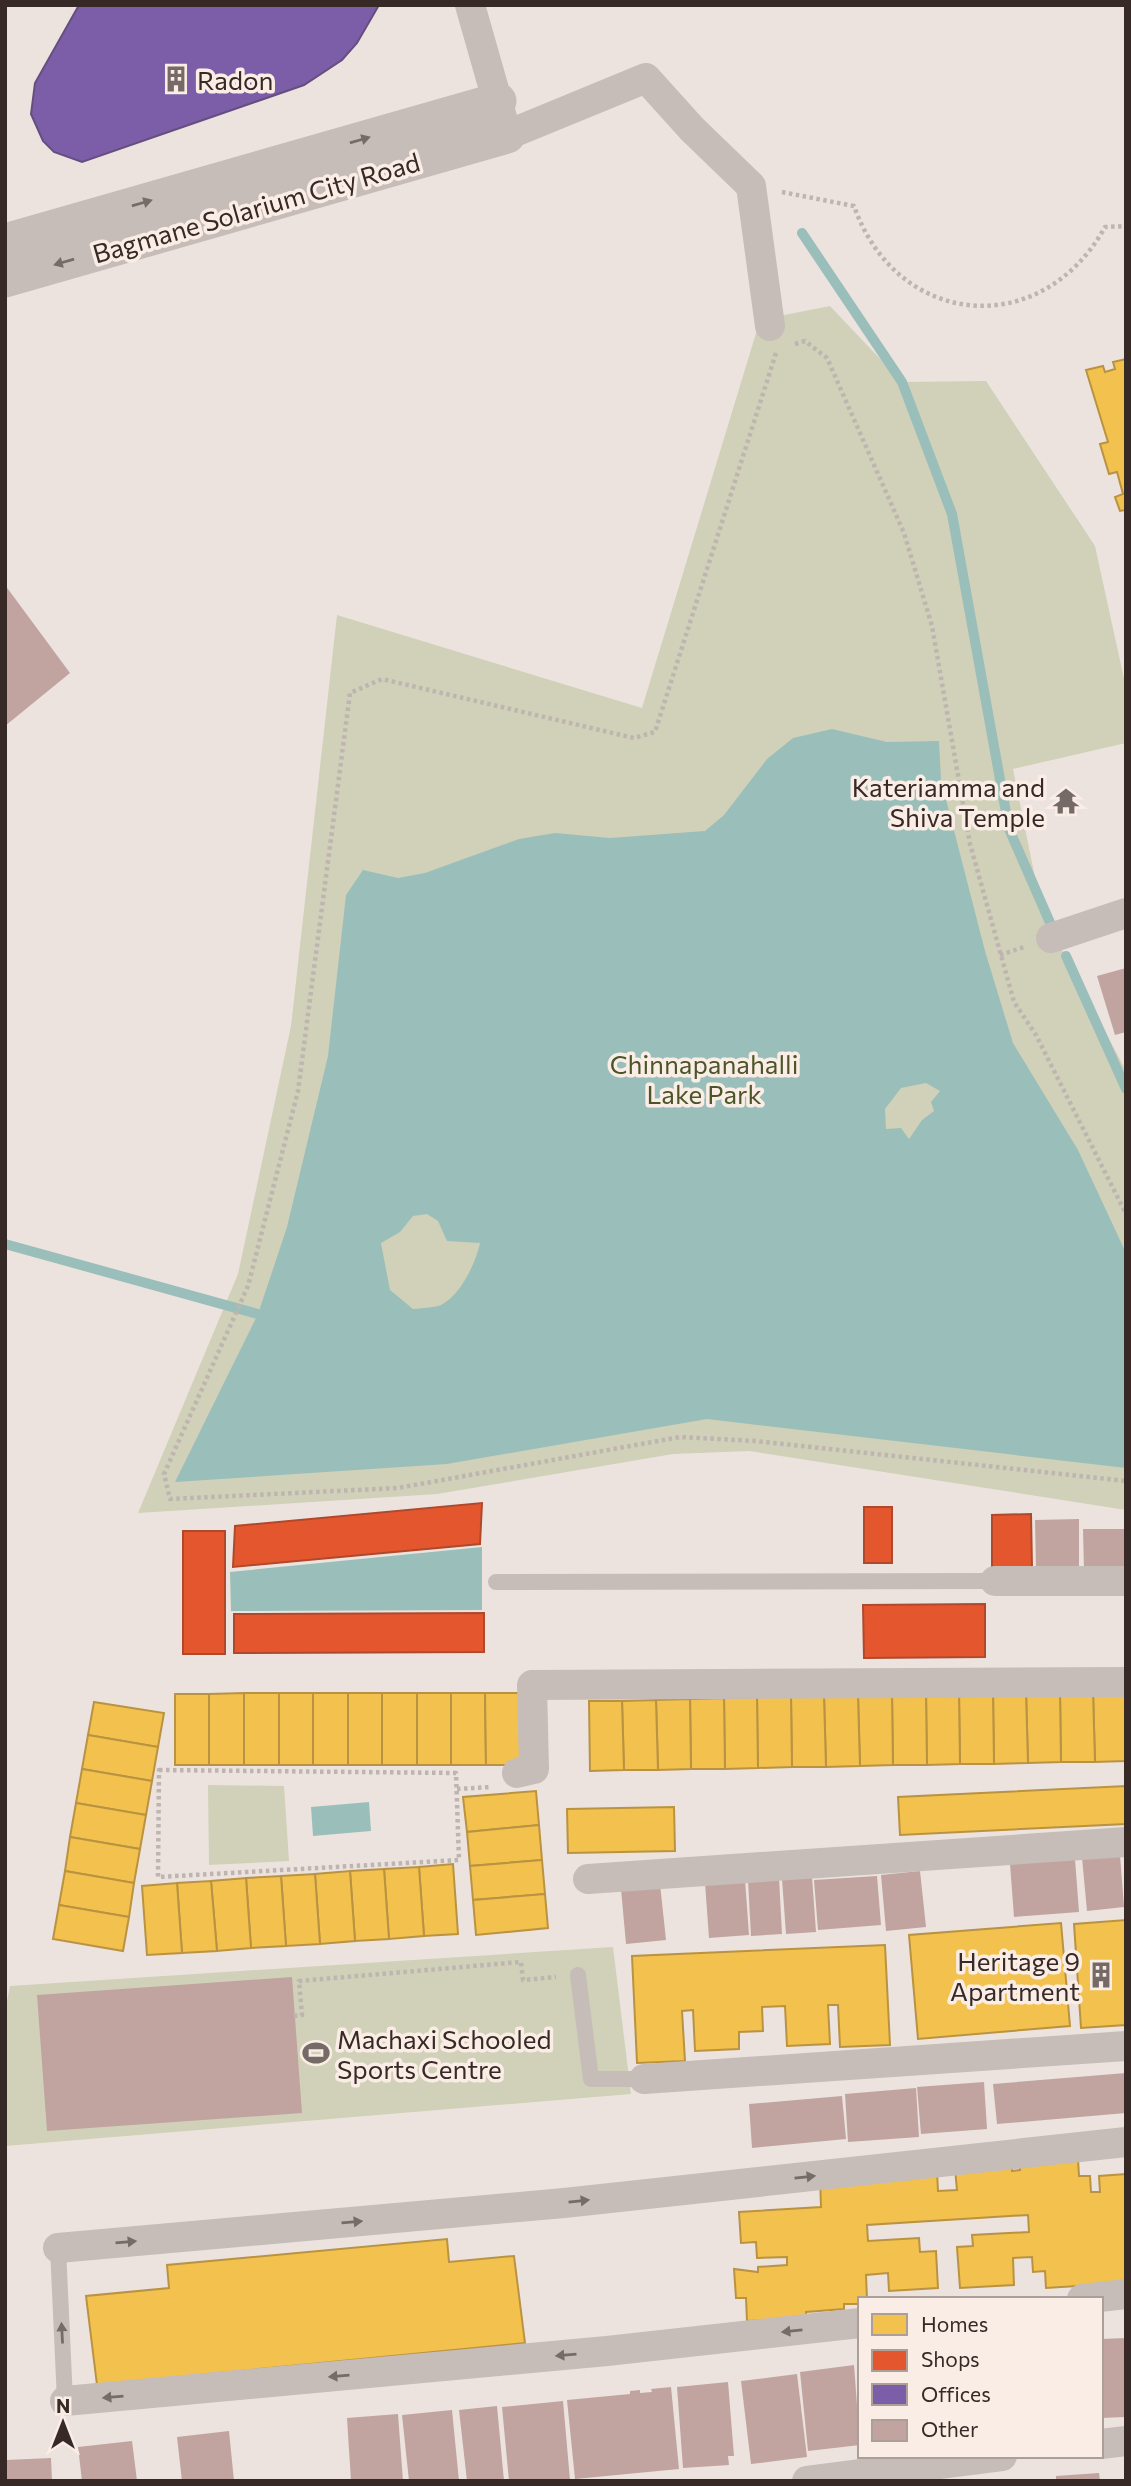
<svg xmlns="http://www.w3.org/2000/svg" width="1131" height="2486" font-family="Commissioner,sans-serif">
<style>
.green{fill:#d0d1b8}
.water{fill:#9abfba;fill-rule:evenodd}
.homes{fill:#f2c14e;stroke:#ba9342;stroke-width:2}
.shops{fill:#e4572e;stroke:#b0492c;stroke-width:2}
.offices{fill:#7b5ea7;stroke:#664e80;stroke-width:2}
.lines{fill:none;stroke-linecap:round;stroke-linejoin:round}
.stream{stroke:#9abfba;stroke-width:10}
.building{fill:#c1a4a0}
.path{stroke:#beb5b1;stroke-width:4.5;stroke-dasharray:3.5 3.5;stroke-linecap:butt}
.service{stroke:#c6bcb8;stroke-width:16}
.minor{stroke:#c6bcb8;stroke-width:30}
.tertiary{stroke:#c6bcb8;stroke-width:37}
.oneway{fill:#776b68}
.labels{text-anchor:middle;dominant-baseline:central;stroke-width:7;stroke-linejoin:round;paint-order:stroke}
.poi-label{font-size:26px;fill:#362926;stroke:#faede5;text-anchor:start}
.street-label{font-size:26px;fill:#362926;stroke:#faede5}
.park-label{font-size:26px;fill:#4c5529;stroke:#faede5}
</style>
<rect width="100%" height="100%" fill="#ece3df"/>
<!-- green -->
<g class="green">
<path d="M830,306l72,76 84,-1 109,165 31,142v55l-113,26 29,143 84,159v439l-377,-59 -76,3 -236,40 -299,19 100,-239 53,-248 46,-411 305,93 118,-388z"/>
<path d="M208,1785l76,1 5,75 -80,4z"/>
<path d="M613,1947l18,147 -626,52v-134l5,-26z"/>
</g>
<!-- water -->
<g class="water">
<path d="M832,729l55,13 52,-1 2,39 44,171 28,92 65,107 48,103v215l-419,-49 -260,45 -272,18 83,-168 29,-87 41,-171 18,-161 17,-25 35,8 27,-5 94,-34 36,-6 55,5 95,-7 19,-16 43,-56 26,-21zM926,1083l14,8 -9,11 3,9 -12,9 -13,19 -8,-11 -15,1 -1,-20 16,-21zM427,1214l11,7 9,20 33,2c-4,19 -19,52 -39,62 -8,3 -20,3 -28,4l-23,-19 -9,-47 19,-11 13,-16z"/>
<path d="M482,1547v63l-251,1 -1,-39z"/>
<path d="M369,1802l2,29 -58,5 -2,-29z"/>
</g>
<!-- homes -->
<g class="homes">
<path d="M1126,359v151l-6,1 -5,-14 8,-3 -6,-22 -8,2 -9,-30 8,-2 -22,-72 17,-4 2,6 10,-3 -2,-7z"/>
<path d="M1093,1691h33v70l-31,1z"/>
<path d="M1093,1691l2,71h-34l-1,-70z"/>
<path d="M1026,1692h34l1,70 -33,1z"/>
<path d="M1026,1692l2,71 -34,1 -1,-71z"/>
<rect x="244" y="1693" width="35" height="72"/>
<path d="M244,1693v72h-35v-71z"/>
<rect x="279" y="1693" width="34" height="72"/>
<rect x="313" y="1693" width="35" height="72"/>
<rect x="348" y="1693" width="34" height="72"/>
<rect x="382" y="1693" width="35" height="72"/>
<rect x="417" y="1693" width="34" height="72"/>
<path d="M451,1693h34l1,72h-35z"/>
<path d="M485,1693h35v72h-34z"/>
<path d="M993,1693l1,71h-34l-1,-70z"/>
<rect x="175" y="1694" width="34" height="71"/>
<path d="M926,1694h33l1,70 -33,1z"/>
<path d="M926,1694l1,71h-34l-1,-70z"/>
<path d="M892,1695l1,70 -33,1 -2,-70z"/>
<path d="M824,1696h34l2,70 -34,1z"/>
<path d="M824,1696l2,71h-34l-1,-70z"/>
<path d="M757,1697h34l1,70 -34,1z"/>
<path d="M757,1697l1,71 -33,1 -1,-71z"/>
<path d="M724,1698l1,71h-34l-1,-70z"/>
<path d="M690,1699l1,70 -33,1 -2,-70z"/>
<path d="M656,1700l2,70h-34l-2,-69z"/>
<path d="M589,1701h33l2,69 -34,1z"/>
<path d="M94,1702l70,11 -6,34 -70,-12z"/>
<path d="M88,1735l70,12 -6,34 -70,-12z"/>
<path d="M82,1769l70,12 -6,34 -70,-12z"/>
<path d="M1126,1786v38l-226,11 -2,-38z"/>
<path d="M536,1791l3,34 -72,7 -4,-35z"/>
<path d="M76,1803l70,12 -6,34 -70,-12z"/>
<path d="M674,1807l1,44 -107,2 -1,-44z"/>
<path d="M539,1825l3,35 -72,6 -3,-34z"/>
<path d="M70,1837l70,12 -6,34 -69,-12z"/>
<path d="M542,1860l3,34 -72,6 -3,-34z"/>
<path d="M453,1864l5,70 -34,2 -5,-69z"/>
<path d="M419,1867l5,69 -35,3 -5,-70z"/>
<path d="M384,1869l5,70 -34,2 -5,-70z"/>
<path d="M65,1871l69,12 -5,34 -70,-12z"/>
<path d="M350,1871l5,70 -35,3 -5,-70z"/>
<path d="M315,1874l5,70 -34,2 -5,-70z"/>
<path d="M281,1876l5,70 -35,2 -5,-70z"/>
<path d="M246,1878l5,70 -34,3 -6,-70z"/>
<path d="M211,1881l6,70 -35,2 -5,-70z"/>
<path d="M177,1883l5,70 -35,2 -5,-69z"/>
<path d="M545,1894l3,34 -72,7 -3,-35z"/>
<path d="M59,1905l70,12 -6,34 -70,-12z"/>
<path d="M1126,1920v105l-45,3 -7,-104z"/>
<path d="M1061,1923l9,103 -152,13 -9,-104z"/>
<path d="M885,1945l5,100 -50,2 -2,-42h-10l2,39 -43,2 -2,-40 -23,1 1,24 -24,1v17l-44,2 -2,-41 -11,1 3,50 -48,2 -5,-107z"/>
<path d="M1078,2159l1,17h11l1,16h9l-1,-16 27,-2v109l-80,5 -1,-17 -12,1 -1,-15 -19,1 1,27 -54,3 -3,-41 16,-1 -1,-11 57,-3 -1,-17 -161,10 1,16 51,-3 1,14 16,-1 2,37 -49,3 -1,-18 -22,2 1,24h-7v5h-16v5l-38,3v6l-59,3 -1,-23h-10l-2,-29 24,3v-5l29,-2v-8l-30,1 -1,-16 -15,1 -2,-31 82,-5 -1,-29 117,-7 1,20 19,-1 -2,-21 57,-3v5l8,-1v-7z"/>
<path d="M447,2239l2,23 65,-6 11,87 -428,42 -11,-89 83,-8 -2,-23z"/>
</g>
<!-- shops -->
<g class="shops">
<path d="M482,1503l-2,41 -247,23 2,-41z"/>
<rect x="864" y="1507" width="28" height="56"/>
<path d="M1031,1514l1,54 -40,1v-54z"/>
<rect x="183" y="1531" width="42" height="123"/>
<path d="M985,1604v53l-121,1 -1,-53z"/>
<path d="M484,1613v39l-250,1v-39z"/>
</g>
<!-- offices -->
<path class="offices" d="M79,5h300l-22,38 -15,17 -38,25 -222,77 -28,-10 -11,-11 -12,-27 4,-31z"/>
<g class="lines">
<!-- stream -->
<g class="stream">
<path d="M802,233l100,149 50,132 57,315 46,105"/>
<path d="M1066,956l60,133"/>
<path d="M5,1244l253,70"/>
</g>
</g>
<!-- building -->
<g class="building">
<path d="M5,585l65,88 -65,53z"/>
<path d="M1126,968v64l-11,3 -18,-59z"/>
<path d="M1079,1519v50l-43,1 -1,-50z"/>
<path d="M1083,1529h43v41l-42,1z"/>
<path d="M1120,1855l4,52 -37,4 -5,-53z"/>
<path d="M1075,1859l4,53 -65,5 -4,-53z"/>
<path d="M920,1871l6,56 -40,4 -5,-56z"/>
<path d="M877,1876l4,49 -63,5 -4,-50z"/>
<path d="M812,1877l4,55 -30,2 -4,-55z"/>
<path d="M779,1878l3,56 -31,2 -3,-56z"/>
<path d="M745,1880l4,55 -40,3 -4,-55z"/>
<path d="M660,1884l6,56 -40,4 -5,-55z"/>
<path d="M292,1977l10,136 -255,18 -10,-136z"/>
<path d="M1126,2073v40l-129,11 -4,-40z"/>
<path d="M984,2082l3,47 -66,5 -4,-47z"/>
<path d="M916,2088l3,49 -71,5 -3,-48z"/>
<path d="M842,2096l4,43 -94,9 -3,-44z"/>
<path d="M1126,2338v79l-25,1v-79z"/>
<path d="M854,2365l6,80 -52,6 -8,-79z"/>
<path d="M797,2374l10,83 -56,7 -10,-83z"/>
<path d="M728,2382l6,74h-6l1,9 -46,3 -6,-81z"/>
<path d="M671,2387l8,82 -104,10 -8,-79 63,-6v-3l10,-1v3l12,-1 -1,-3z"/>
<path d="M563,2401l7,79 -61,1 -7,-74z"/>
<path d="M497,2406l7,75h-37l-8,-71z"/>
<path d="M452,2410l7,71h-50l-7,-66z"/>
<path d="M398,2414l5,67h-52l-4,-63z"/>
<path d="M229,2431l5,50h-52l-5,-44z"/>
<path d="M132,2441l5,40h-55l-4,-34z"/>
<path d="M51,2458l1,23h-45l-1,-21z"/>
<path d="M1099,2473l1,8h-44v-5z"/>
</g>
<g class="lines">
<!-- path -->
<g class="path">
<path d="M782,192l72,14c43,123 188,135 251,21l21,-1"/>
<path d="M795,344l10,-3 22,17 77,175 28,93 38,218 44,158 22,33 90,179"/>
<path d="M776,353l-121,379 -21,6 -252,-59 -32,14 -52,398 -50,195 -84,188 6,25 228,-11 282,-51 75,4 371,40"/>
<path d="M1000,955l24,-8"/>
<path d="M159,1770l297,3 3,87 -301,17z"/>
<path d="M457,1789l34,-2"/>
<path d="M294,2016l8,-1 -3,-34 222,-19 2,18 33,-3"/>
</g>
<!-- service -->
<g class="service">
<path d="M496,1582l499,-1"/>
<path d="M578,1975l13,104h53"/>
<path d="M58,2248l7,153"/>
</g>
<!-- minor -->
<g class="minor">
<path d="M470,5l37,130 139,-57 46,51 59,57 19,140"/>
<path d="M1051,938l75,-25"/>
<path d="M995,1581h131"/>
<path d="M517,1773l17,-4 -2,-84 594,-3"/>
<path d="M588,1879l538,-37"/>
<path d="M644,2079l482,-33"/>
<path d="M58,2248l506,-45 562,-61"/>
<path d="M1082,2299l44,-5"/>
<path d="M65,2401l542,-50 253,-28"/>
<path d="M1101,2444l25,-3"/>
<path d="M807,2481l195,-25"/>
</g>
<!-- tertiary -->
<g class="tertiary">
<path d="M5,242l493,-141"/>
<path d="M5,279l502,-144"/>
</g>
</g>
<!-- one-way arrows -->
<defs><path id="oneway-solid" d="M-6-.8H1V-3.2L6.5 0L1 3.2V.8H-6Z" transform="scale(1.75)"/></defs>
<g class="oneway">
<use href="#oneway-solid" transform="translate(360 140) rotate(-16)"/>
<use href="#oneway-solid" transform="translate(142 203) rotate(-16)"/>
<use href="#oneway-solid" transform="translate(64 262) rotate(164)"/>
<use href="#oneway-solid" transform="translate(805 2177) rotate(-6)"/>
<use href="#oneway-solid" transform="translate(579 2201) rotate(-6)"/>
<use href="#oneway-solid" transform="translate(352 2222) rotate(-5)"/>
<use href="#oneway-solid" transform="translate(126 2242) rotate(-5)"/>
<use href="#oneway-solid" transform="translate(792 2331) rotate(174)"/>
<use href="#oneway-solid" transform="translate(62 2333) rotate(-93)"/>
<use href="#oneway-solid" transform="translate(566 2355) rotate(175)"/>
<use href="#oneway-solid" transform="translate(339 2376) rotate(175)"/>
<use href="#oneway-solid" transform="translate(113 2397) rotate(175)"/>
</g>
<!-- icons -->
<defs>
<g id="building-bare" transform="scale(2.1)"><path d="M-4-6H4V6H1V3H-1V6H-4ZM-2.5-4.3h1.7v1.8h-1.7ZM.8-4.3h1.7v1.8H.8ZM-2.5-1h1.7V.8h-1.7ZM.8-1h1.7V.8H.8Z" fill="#766a67" stroke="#faede5" stroke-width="2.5" paint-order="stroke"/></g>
<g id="temple-bare" transform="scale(2.1)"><path d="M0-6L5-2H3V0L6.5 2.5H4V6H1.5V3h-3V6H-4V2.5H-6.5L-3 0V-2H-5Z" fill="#766a67" stroke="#faede5" stroke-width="2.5" paint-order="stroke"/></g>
<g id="stadium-bare" transform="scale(2.1)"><path d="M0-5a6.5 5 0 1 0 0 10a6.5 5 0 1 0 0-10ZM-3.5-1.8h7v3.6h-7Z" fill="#766a67" stroke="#faede5" stroke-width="2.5" paint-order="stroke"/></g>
</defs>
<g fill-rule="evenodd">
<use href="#building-bare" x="176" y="79"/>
<use href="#temple-bare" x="1066" y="801"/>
<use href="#building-bare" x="1101" y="1975"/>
<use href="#stadium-bare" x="316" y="2053"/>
</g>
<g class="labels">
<!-- poi labels -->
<g class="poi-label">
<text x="197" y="79">Radon</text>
<text x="1045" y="786" text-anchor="end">Kateriamma and<tspan x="1045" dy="30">Shiva Temple</tspan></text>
<text x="1080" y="1960" text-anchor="end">Heritage 9<tspan x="1080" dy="30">Apartment</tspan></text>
<text x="337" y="2038">Machaxi Schooled<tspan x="337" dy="30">Sports Centre</tspan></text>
</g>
<!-- street labels -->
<g class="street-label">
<text transform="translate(256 207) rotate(-16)">Bagmane Solarium City Road</text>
</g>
<!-- park labels -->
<g class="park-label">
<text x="704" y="1063">Chinnapanahalli<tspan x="704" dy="30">Lake Park</tspan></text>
</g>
</g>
<!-- border -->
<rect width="1131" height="2486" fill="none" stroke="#362926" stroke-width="14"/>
<!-- legend -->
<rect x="858" y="2297" width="245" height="161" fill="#faede5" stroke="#ac9f99" stroke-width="2"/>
<rect x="872" y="2314" width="35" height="21" fill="#f2c14e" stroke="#ac9f99" stroke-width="2"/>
<text x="921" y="2332" font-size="21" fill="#362926">Homes</text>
<rect x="872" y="2350" width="35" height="21" fill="#e4572e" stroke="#ac9f99" stroke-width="2"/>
<text x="921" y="2367" font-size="21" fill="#362926">Shops</text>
<rect x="872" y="2384" width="35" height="21" fill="#7b5ea7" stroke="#ac9f99" stroke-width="2"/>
<text x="921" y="2402" font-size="21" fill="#362926">Offices</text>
<rect x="872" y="2420" width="35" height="21" fill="#c1a4a0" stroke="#ac9f99" stroke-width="2"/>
<text x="921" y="2437" font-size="21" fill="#362926">Other</text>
<!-- north arrow -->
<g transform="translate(63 2423)" stroke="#faede5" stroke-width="5" paint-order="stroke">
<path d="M0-5L12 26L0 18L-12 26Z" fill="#362926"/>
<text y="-10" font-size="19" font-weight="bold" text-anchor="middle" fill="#362926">N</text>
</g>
</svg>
